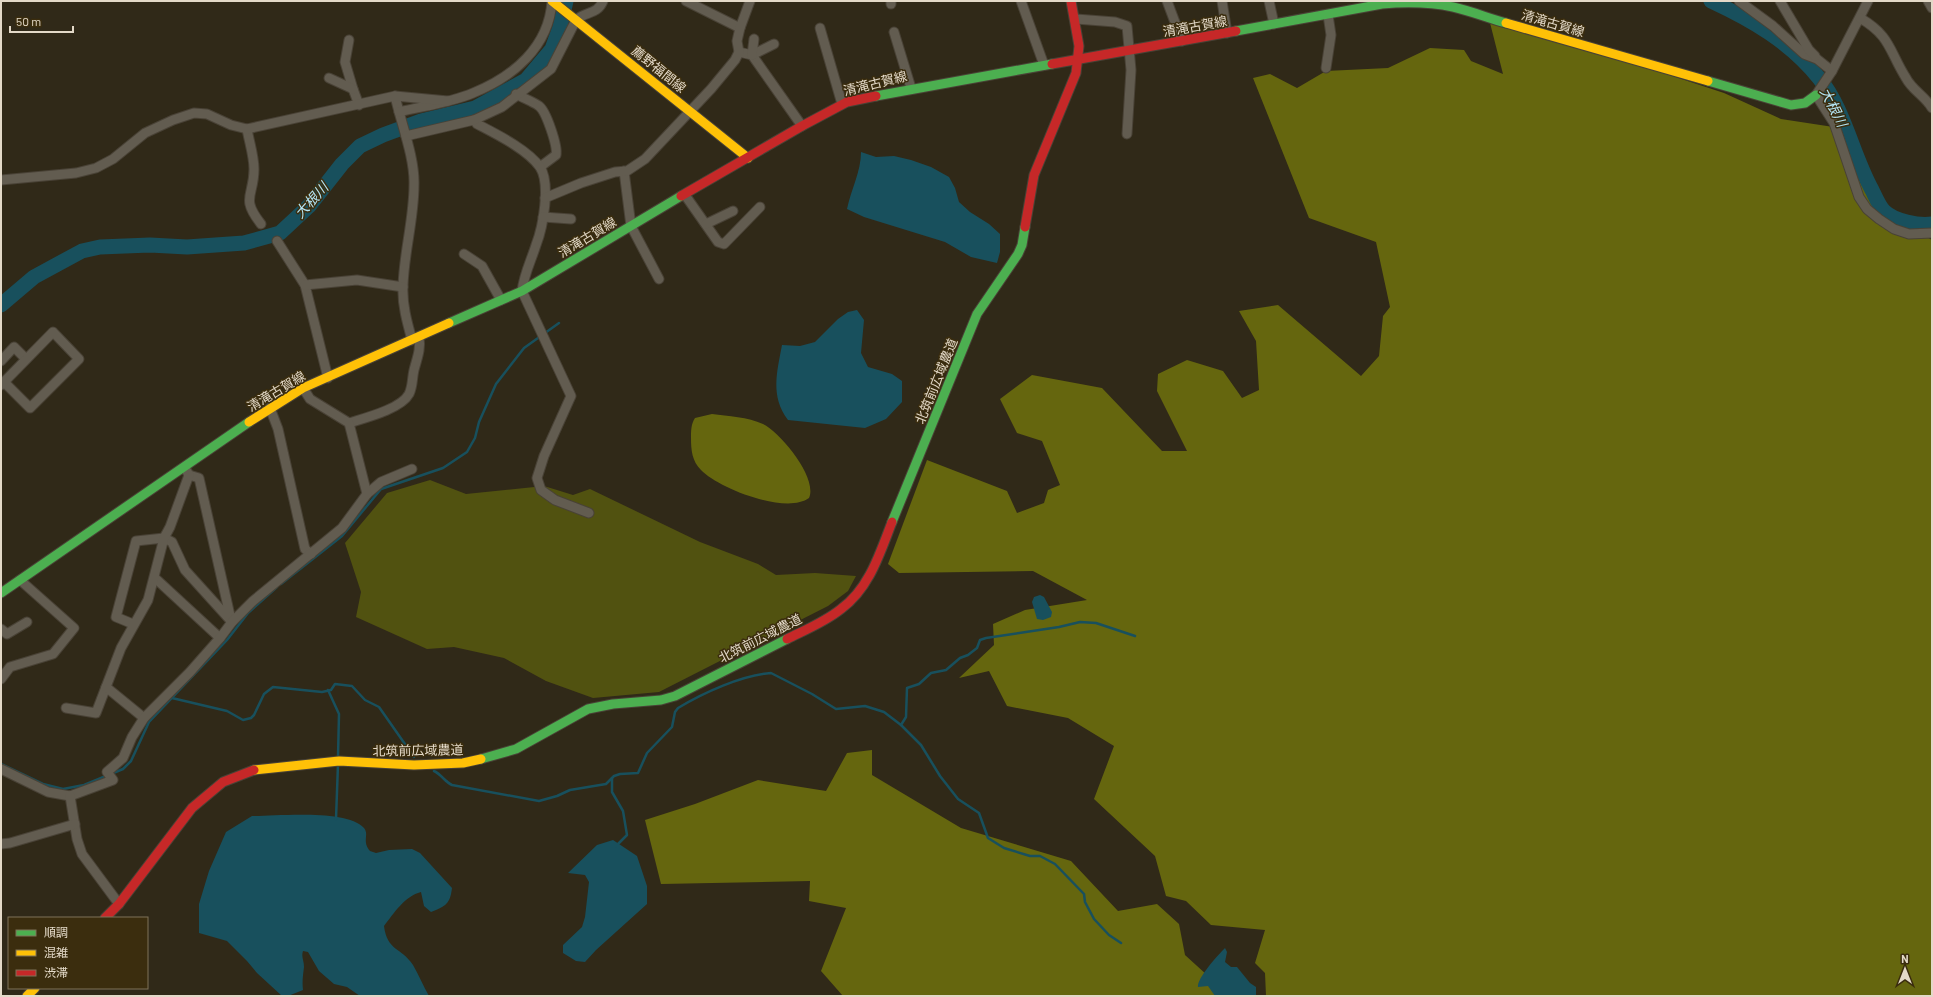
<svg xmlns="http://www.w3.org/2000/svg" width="1933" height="997" font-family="Barlow,'Noto Sans JP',sans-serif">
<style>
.green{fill:#515210}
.forest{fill:#65660e}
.water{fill:#18505d}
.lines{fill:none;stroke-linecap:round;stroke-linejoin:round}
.stream{stroke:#18505d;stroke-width:2.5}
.river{stroke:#18505d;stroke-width:15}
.street-casing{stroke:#494236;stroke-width:11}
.fast-casing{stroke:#494236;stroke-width:11}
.slow-casing{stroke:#494236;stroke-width:11}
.jam-casing{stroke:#494236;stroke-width:11}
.street{stroke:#625c50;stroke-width:9}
.fast{stroke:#4caf50;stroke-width:9}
.slow{stroke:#ffc107;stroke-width:9}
.jam{stroke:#c62828;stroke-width:9}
.labels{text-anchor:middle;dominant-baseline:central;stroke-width:3;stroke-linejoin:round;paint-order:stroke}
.street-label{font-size:13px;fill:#e3d9c8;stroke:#3b2d0e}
.water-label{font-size:14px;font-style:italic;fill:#b4e6f6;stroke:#3b2d0e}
</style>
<rect width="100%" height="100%" fill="#302918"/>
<!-- green -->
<path class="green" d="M430,480l36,14 78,-8 29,9 17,-6 110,53 58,22 18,11 39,-2 41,3 -8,15 -20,15 -169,86 -66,6 -47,-17 -42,-23 -50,-11 -27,2 -71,-32 5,-25 -16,-49 42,-50z"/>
<!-- forest -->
<g class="forest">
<path d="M1488,15l236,78 57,26 59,9 34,81 58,31v756h-666l-1,-23 -10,-10 10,-33 -54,-5 -25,-24 -20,-5 -11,-40 -61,-57 20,-53 -46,-28 -61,-12 -18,-35 -30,7 35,-33 -1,-21 32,-14 62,-10 -54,-29 -134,2 -11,-9 39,-104 80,31 10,22 27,-10 4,-13 12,-5 -18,-44 -25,-8 -17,-34 32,-24 70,13 60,63h25l-30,-60 1,-17 29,-14 36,11 19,27 17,-8 -3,-49 -17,-30 39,-6 83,71 18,-20 4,-40 7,-9 -14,-65 -67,-24 -56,-140 17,-4 27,14 29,-17 62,-3 42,-20 34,2 7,11 32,13z"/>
<path d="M712,414c16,2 36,3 51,10 18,9 55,54 46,74 -23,17 -91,-10 -108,-28 -9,-9 -10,-20 -10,-32 0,-7 0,-14 4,-20z"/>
<path d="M872,750v25l89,53 110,33 47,50 39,-7 22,20 6,31 45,41h-387l-22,-25 25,-63 -37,-7 1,-20 -149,3 -16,-64 50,-16 63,-24 68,11 21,-38z"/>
</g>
<!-- water -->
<g class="water">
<path d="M861,152l15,5 18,-1 17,4 20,7 18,10 6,11 4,14 11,10 19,12 11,10v18l-3,11 -26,-6 -26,-15 -81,-25 -17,-8c4,-20 14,-37 14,-57z"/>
<path d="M857,310l7,10 -3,33 7,14 24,7 10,7v21l-16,17 -21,9 -77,-8c-18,-24 -11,-48 -6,-75l18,1 15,-4 23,-23 10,-7z"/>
<path d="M1040,595l4,2 8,15 -1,5 -8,3 -6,-1 -5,-17 2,-5z"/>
<path d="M252,816c26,0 95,-7 112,12 4,5 1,9 2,15 0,2 2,6 4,8l6,2 13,-3 23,-1 8,4 32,35c-2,16 -6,18 -21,24l-7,-6 -3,-14c-16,4 -27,21 -37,34 3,25 17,21 29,39 6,10 10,21 16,31h-69l-13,-9 -13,-3 -15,-13 -11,-19 -5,-1c-2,6 1,9 1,16 -1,8 -2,15 -1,23l-15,6h-6l-25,-23 -10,-12 -20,-20 -28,-8v-29l10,-33 17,-39z"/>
<path d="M613,840l24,16 10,30v18l-51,46 -11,12 -9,-1 -13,-8v-8l19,-18 3,-10 4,-35 -4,-7 -17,-2 29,-28z"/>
<path d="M1225,948l2,4 -2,10 6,5h6l13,16 6,4v9h-41l-7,-10 -10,1c-1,-9 20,-32 27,-39z"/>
</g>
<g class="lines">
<!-- stream -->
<g class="stream">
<path d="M281,584l61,-48 39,-47 62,-21 24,-16 8,-14 4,-16 17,-38 28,-36 35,-25"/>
<path d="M328,690l11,24 -1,43"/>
<path d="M172,698l55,13 16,9 8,-2 3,-3 10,-21 9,-7 49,5 9,-2 4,-6 17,2 13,14 14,7 35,50"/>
<path d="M901,725l5,-8 1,-29 12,-4 12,-11 15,-3 14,-12 8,-3 9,-7 3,-8 6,-2 73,-11 21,-5 16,1 39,13"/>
<path d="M1,764l42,20 20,5 21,-4 39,-16 8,-8 18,-39 78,-82 21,-27 29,-26"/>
<path d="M434,771c7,3 11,11 18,14l87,16 18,-5 13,-6 36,-6 8,-8 6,-2 18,-1 9,-20 25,-26 3,-15 3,-4c25,-15 64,-33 93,-35l41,21 24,15 29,-3 19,6 17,13 20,20 19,31 18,23 21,14 9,25 16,10 26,8h10l15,8 29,30 1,8 9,17 15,16 12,8"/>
<path d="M612,778v14l11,19 4,24 -11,11"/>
<path d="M336,819l2,-55"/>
</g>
<!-- river -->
<g class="river">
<path d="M1711,1c41,19 79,41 108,77 26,32 33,76 53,112 3,6 7,16 12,21 10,10 35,15 48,13"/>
<path d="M1,305l33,-28 48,-26 18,-4 50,-2 37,2 57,-4 36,-10 29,-27 33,-42 18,-18 23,-11 38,-14 54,-13 51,-28 26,-31 8,-22 6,-26"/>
</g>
<!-- street casing -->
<g class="street-casing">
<g id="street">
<path d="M686,1l54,27"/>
<path d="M1021,1l23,64"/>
<path d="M1167,1l15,40"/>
<path d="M1222,1l5,32"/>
<path d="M1269,1l5,23"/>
<path d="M1739,1l34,25 31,28 13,5 15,12"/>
<path d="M1780,1l29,49 6,6"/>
<path d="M1868,1l-36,70 -16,24 18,28 25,74 8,12 12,10 15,10 15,5 23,-1"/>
<path d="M1928,1l4,7"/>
<path d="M891,4v-3"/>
<path d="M1860,18c31,18 29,33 46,60 6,12 19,18 26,30"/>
<path d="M1076,19l39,3 12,4 4,44 -4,64"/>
<path d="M820,28l22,76"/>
<path d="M894,32l17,56"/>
<path d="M349,40l-4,22 8,27 6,16"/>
<path d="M739,52l13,3 50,71"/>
<path d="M752,55l22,-11"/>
<path d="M752,55l2,-16"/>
<path d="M1326,68l5,-33 -3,-20"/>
<path d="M329,78l24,11"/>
<path d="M516,94c7,4 16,7 23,12 7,5 19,40 17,49l-16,12"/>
<path d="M395,96c6,27 20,62 19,89 0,34 -10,67 -11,101 -1,18 4,36 9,54"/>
<path d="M399,112c24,-6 51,-9 74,-19 40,-16 76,-46 79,-92"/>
<path d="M474,120l3,4c19,10 50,25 63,43 11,17 3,60 -4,78 -5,16 -12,29 -14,46l49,105 -27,60 -7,22 4,12 14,10 34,13"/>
<path d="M247,129c2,12 7,27 7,40 0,28 -14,28 7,55"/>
<path d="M406,136l68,-16 28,-13 49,-38 25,-49c10,-9 21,-5 27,-19"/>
<path d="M624,171l7,55 28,53"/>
<path d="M1,180l75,-7 20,-5 17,-9 32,-26 28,-13 21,-7 13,1 24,11 16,4 148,-33 53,5"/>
<path d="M685,195l33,47 6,2 36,-37"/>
<path d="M545,198l36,-15 34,-11 12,-1 18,-12 66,-70 24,-29 4,-8 -2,-11 3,-13 10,-27"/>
<path d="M543,217l28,2"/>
<path d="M706,224l27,-13"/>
<path d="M277,241l28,44 23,93"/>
<path d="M464,254l18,12 19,34"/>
<path d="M305,285l52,-5 46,7"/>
<path d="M1,361l13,-14 12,12"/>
<path d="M1,385l3,-3 49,-50 26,27 -49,49 -26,-26"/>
<path d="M270,408l8,21 27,120 6,5"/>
<path d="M349,423c16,-5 52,-14 60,-29 4,-8 3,-16 5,-24 3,-12 7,-20 5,-33"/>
<path d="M189,475l10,3 32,142"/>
<path d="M367,494l14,-12 31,-13"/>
<path d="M155,578l65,60"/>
<path d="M133,624l-17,-7 20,-76 28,-3 8,4 13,28 47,52"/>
<path d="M1,629l6,5 20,-12"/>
<path d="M1,679l9,-12 43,-13 21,-26 -54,-48"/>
<path d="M66,708l30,5 10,-26"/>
<path d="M144,718l-38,-31 15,-39 27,-48 16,-62 6,-11 19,-52 -4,-7"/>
<path d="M1,769l47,23 22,4 43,-16 -6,-8 16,-14 9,-21 12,-19 46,-46 30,-34 12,-16 21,-21 89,-73 25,-34 -18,-71 -39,-24 -7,-11"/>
<path d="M70,796l7,43 5,15 37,50"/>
<path d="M1,844l9,-1 65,-19"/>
</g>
</g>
<!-- fast casing -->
<g class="fast-casing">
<g id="fast">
<path d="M1236,31l146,-27c24,-2 47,-2 71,3 18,4 35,11 53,16"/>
<path d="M1708,81l83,24 14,-2 11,-8"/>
<path d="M876,96l176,-32"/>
<path d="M449,323l73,-32 159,-95"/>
<path d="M892,522l85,-208 41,-60 4,-9 3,-18"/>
<path d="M1,593l248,-171"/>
<path d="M481,759l35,-10 72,-40 25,-5 48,-4 14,-4 112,-57"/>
</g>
</g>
<!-- slow casing -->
<g class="slow-casing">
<g id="slow">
<path d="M552,1l196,157"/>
<path d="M1506,23l202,58"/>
<path d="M249,422l54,-34 146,-65"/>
<path d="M254,770l85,-9 75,4 49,-2 18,-4"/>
<path d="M27,996l8,-8"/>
</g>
</g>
<!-- jam casing -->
<g class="jam-casing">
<g id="jam">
<path d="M1052,64l184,-33"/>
<path d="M681,196l121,-70 45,-24 29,-6"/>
<path d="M1025,227l9,-52 42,-102 3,-27 -8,-45"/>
<path d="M787,639c18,-9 38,-17 54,-30 28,-20 39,-56 51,-87"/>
<path d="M105,918l14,-14 73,-96 31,-26 31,-12"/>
</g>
</g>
<!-- street -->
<use href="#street" class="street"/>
<!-- fast -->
<use href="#fast" class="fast"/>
<!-- slow -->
<use href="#slow" class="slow"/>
<!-- jam -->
<use href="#jam" class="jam"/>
</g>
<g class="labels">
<!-- street labels -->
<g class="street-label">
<text transform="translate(1553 23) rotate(16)">清滝古賀線</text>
<text transform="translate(1195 26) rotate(-10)">清滝古賀線</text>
<text transform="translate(659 69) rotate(39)">薦野福間線</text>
<text transform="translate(875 83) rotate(-14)">清滝古賀線</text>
<text transform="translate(587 237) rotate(-31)">清滝古賀線</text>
<text transform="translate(936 381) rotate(-68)">北筑前広域農道</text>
<text transform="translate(276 391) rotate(-31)">清滝古賀線</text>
<text transform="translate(760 638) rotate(-27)">北筑前広域農道</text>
<text transform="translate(418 750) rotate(-1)">北筑前広域農道</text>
</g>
<!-- water labels -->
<g class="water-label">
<text transform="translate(1834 107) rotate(63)">大根川</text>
<text transform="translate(311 200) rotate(-48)">大根川</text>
</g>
</g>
<!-- border -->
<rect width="1933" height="997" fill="none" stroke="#e3d9c8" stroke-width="4"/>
<!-- legend -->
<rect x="8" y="917" width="140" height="72" fill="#3b2d0e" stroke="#7e7258"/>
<rect x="16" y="930" width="20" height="6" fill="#4caf50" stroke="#7e7258"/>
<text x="44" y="937" font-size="12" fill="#e3d9c8">順調</text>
<rect x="16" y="950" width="20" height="6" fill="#ffc107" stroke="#7e7258"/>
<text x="44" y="957" font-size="12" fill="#e3d9c8">混雑</text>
<rect x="16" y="970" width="20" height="6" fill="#c62828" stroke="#7e7258"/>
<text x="44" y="977" font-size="12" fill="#e3d9c8">渋滞</text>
<!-- north arrow -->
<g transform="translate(1905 969)" stroke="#3b2d0e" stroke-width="3" paint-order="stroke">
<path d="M0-3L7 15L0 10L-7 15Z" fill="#e3d9c8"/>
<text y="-6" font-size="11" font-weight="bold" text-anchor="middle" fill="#e3d9c8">N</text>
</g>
<!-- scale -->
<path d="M10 26v6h63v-6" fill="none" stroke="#e3d9c8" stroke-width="2"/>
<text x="16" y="26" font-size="12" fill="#e3d9c8" stroke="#3b2d0e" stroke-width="3" paint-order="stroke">50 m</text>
</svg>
